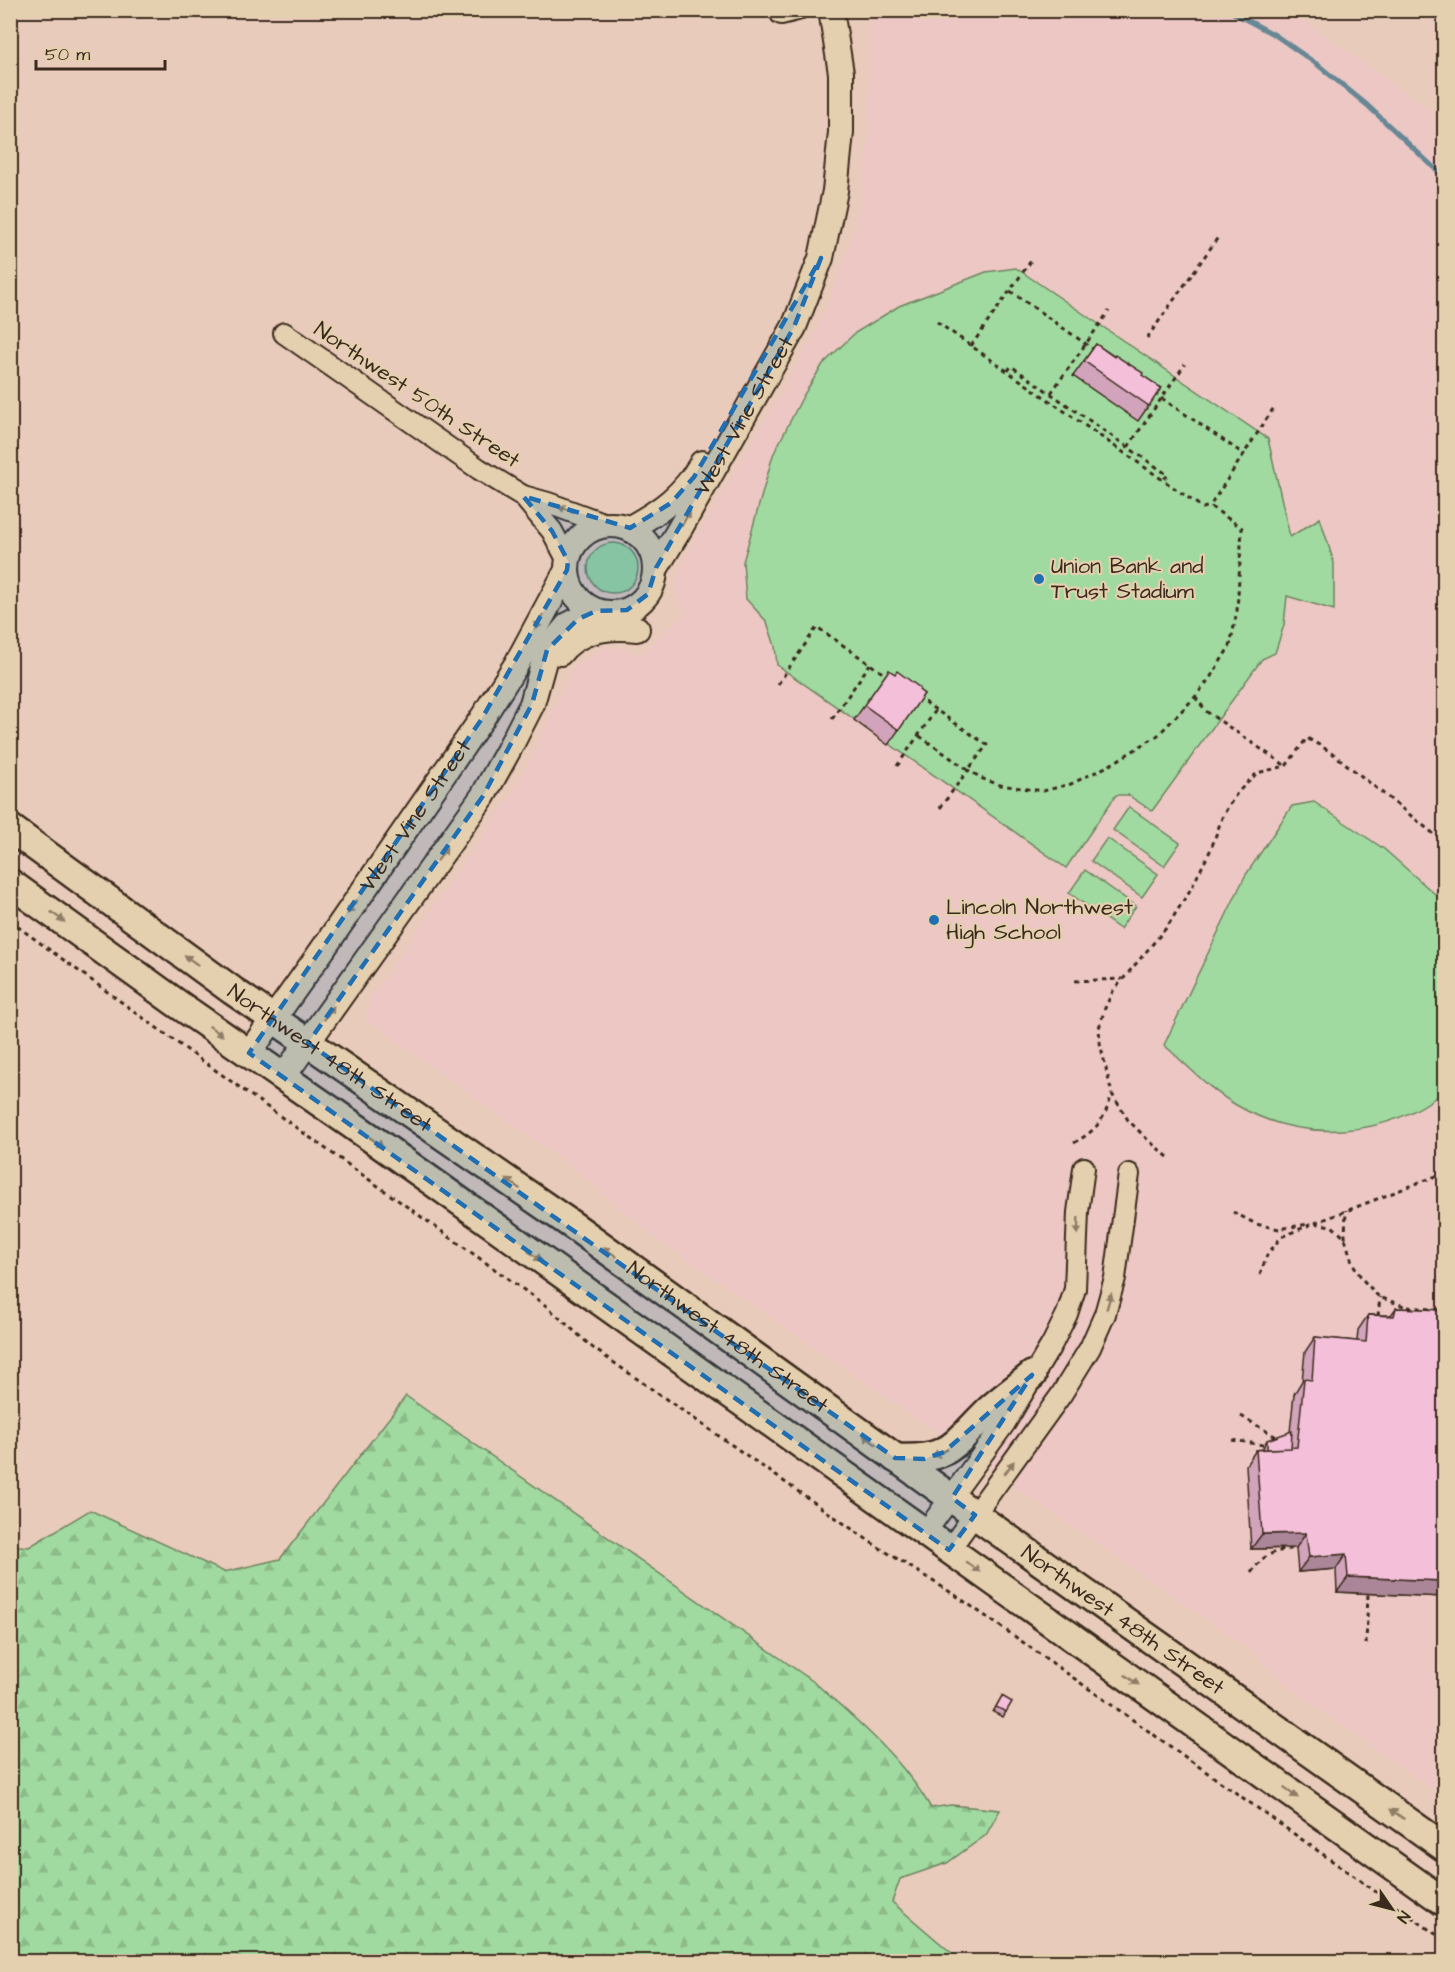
<svg xmlns="http://www.w3.org/2000/svg" width="1455" height="1972" font-family="'Architects Daughter',sans-serif">
<style>
.built{fill:#ecc7c4}
.forest{fill:url(#forest-firs);stroke:#6e825f;stroke-width:1.5}
.garden{fill:#a0daa0;stroke:#6e825f;stroke-width:1.5}
.lines{fill:none;stroke-linecap:round;stroke-linejoin:round}
.stream{stroke:#678795;stroke-width:5}
.minor-casing{stroke:#3b2a1e;stroke-width:24}
.tertiary-casing{stroke:#3b2a1e;stroke-width:28}
.secondary-casing{stroke:#3b2a1e;stroke-width:32}
.path{stroke:#3b2a1e;stroke-width:3;stroke-dasharray:4.5 4.5;stroke-linecap:butt}
.minor{stroke:#e4d0ae;stroke-width:20}
.tertiary{stroke:#e4d0ae;stroke-width:24}
.secondary{stroke:#e4d0ae;stroke-width:27}
.wall{fill:#d2a4bb;stroke:#3b2a1e;stroke-width:1.5}
.shaded-wall{fill:#ab8698;stroke:#3b2a1e;stroke-width:1.5}
.building{fill:#f4bfd9;stroke:#3b2a1e;stroke-width:1.5}
.oneway{fill:#907d66}
.marked{fill:#1f6fb2;fill-opacity:0.2;stroke:#1f6fb2;stroke-width:4.5;stroke-dasharray:12 8;stroke-linejoin:round}
.poi-dot{fill:#1f6fb2;stroke:#e4d0ae;stroke-width:2}
.labels{text-anchor:middle;dominant-baseline:central;stroke-width:4.5;stroke-linejoin:round;paint-order:stroke}
.street-label{font-size:22px;fill:#3b2a1e;stroke:#e4d0ae}
.poi-label{font-size:22px;fill:#3b2a1e;stroke:#e4d0ae;text-anchor:start}
</style>
<defs>
<pattern id="forest-firs" width="22" height="20" patternUnits="userSpaceOnUse" patternTransform="scale(1.5)"><rect width="22" height="20" fill="#a0daa0"/><path d="M5 1l3.5 6h-7zM16 11l3.5 6h-7z" fill="#8bbb89"/></pattern>
</defs>
<rect width="100%" height="100%" fill="#e9cbbb"/>
<filter id="ink" filterUnits="userSpaceOnUse"><feTurbulence type="fractalNoise" baseFrequency=".0167" numOctaves="2"/><feDisplacementMap in="SourceGraphic" scale="12" xChannelSelector="R" yChannelSelector="G"/><feConvolveMatrix kernelMatrix="1 2 1 2 8 2 1 2 1" color-interpolation-filters="sRGB"/></filter>
<g filter="url(#ink)">
<!-- built -->
<path class="built" d="M870,11h420l154,108v1679l-156,-111 -36,-36 -603,-418 -76,-65 -210,-151 8,-11 -4,-3 141,-204 21,-37 42,-90 9,-10 25,-15 23,2 11,6 44,-40 -7,-21v-15l6,-16 129,-223 15,-31 21,-56 12,-44 10,-72z"/>
<!-- forest -->
<path class="forest" d="M406,1396l408,286c43,38 88,76 117,126l20,-3 49,5 -14,25 -39,28 -47,16 -8,23 69,59h-950v-416l18,2 61,-37 134,62 56,-13z"/>
<!-- garden -->
<g class="garden">
<path d="M1016,268l252,171 22,98 30,-19 14,45v47l-47,-14 -3,29 -9,28 -13,6 -110,152 -24,-16h-12l-50,73 -289,-203 -2,-19 -8,-24 -21,-23 -3,-37 30,-107 30,-59 20,-32 32,-31 44,-27 87,-34z"/>
<circle cx="613" cy="568" r="25"/>
<path d="M1314,802l70,47 60,53v189c-57,47 -142,52 -206,15 -27,-15 -50,-40 -74,-61l81,-169 47,-70z"/>
<path d="M1129,807l51,36 -16,23 -51,-36z"/>
<path d="M1107,838l51,36 -16,23 -51,-36z"/>
<path d="M1085,870l51,36 -16,23 -51,-36z"/>
</g>
<g class="lines">
<!-- stream -->
<path class="stream" d="M1228,10l47,25 43,30 49,40 77,72"/>
<!-- minor casing -->
<g class="minor-casing">
<g id="minor">
<path d="M781,14l16,-4"/>
<path d="M284,333l195,136 44,27 25,7 60,22"/>
<path d="M523,496l29,35 16,30"/>
<path d="M925,1533l80,-110 47,-79 15,-30 8,-25 3,-77 6,-44"/>
<path d="M949,1550l112,-155 29,-47 15,-34 10,-36 14,-104"/>
</g>
</g>
<!-- tertiary casing -->
<g class="tertiary-casing">
<g id="tertiary">
<circle cx="611" cy="569" r="44"/>
<path d="M630,528c31,-17 54,-33 72,-65"/>
<path id="s1" d="M656,568l23,-38 115,-203 27,-69 14,-67 6,-59v-59l-10,-63"/>
<path d="M560,653c19,-24 49,-27 77,-24"/>
<path id="s2" d="M249,1053l72,-101 160,-232 35,-55 51,-95"/>
<path d="M283,1077l200,-281 25,-45 24,-47 15,-54 21,-25 28,-14"/>
</g>
</g>
<!-- secondary casing -->
<g class="secondary-casing">
<g id="secondary">
<path id="s3" d="M10,828l223,163 345,238 397,286 469,332"/>
<path d="M10,883l165,119 196,136 1073,764"/>
<path d="M895,1458c55,3 58,-13 94,-48 13,-12 29,-23 43,-35"/>
</g>
</g>
<!-- path -->
<g class="path">
<path d="M1010,291l86,60"/>
<path d="M937,322l266,186 7,-2"/>
<path d="M1147,338l72,-102"/>
<path d="M971,346l62,-88"/>
<path d="M1008,371l3,-5 157,109 -5,5"/>
<path d="M1051,393l58,-82"/>
<path d="M1154,393l91,62"/>
<path d="M1128,447l57,-83"/>
<path d="M778,684l39,-57 70,49"/>
<path d="M917,697l70,48 -19,25 -50,-35"/>
<path d="M1195,697l12,15 79,54"/>
<path d="M832,719l38,-55"/>
<path d="M897,766l39,-56"/>
<path d="M940,808l28,-38 15,9 17,6 43,6 28,-7 39,-19 47,-29 38,-39 15,-19 20,-32 7,-35 5,-83 -32,-22 65,-100"/>
<path d="M10,921l180,131 355,253 48,43 279,195 83,52 62,43 427,302"/>
<path d="M1075,981l47,-2"/>
<path d="M1074,1143c24,-14 30,-23 38,-49"/>
<path d="M1168,1157l-20,-17 -20,-20 -16,-26 -12,-51 -1,-15 6,-20 8,-17 54,-64 25,-40 19,-38 12,-34 14,-22 20,-20 29,-7 21,-28 24,14 113,90"/>
<path d="M1233,1212l23,12 23,5 29,-5"/>
<path d="M1315,1223l129,-50"/>
<path d="M1345,1238l1,-28"/>
<path d="M1260,1275l7,-20 14,-18 33,-14 18,3 13,12 7,24 10,17 17,18 28,10 37,3"/>
<path d="M1378,1316l2,-19"/>
<path d="M1241,1416l37,22"/>
<path d="M1232,1440l32,5"/>
<path d="M1251,1573c14,-20 21,-21 45,-25"/>
<path d="M1366,1644l2,-50"/>
</g>
<!-- minor -->
<use href="#minor" class="minor"/>
<!-- tertiary -->
<use href="#tertiary" class="tertiary"/>
<!-- secondary -->
<use href="#secondary" class="secondary"/>
</g>
<!-- wall -->
<g class="wall">
<path d="M1096,344l65,44 -23,33 -65,-45z"/>
<path d="M889,670l35,24 -36,51 -34,-25z"/>
<path d="M1396,1308l48,2v287l-107,-5 -1,-23 -38,3 -2,-24 -45,1 -5,-84 10,-15 7,-1 1,-4 3,-5 23,-8 4,-38 8,-13 3,-29 10,-15 42,4 1,-11 10,-15h23z"/>
<path d="M1002,1696l4,16 -3,5 -10,-5z"/>
</g>
<!-- shaded-wall -->
<g class="shaded-wall">
<path d="M1306,1533l-10,15 -45,1 11,-15z"/>
<path d="M1346,1554l-10,15 -38,3 11,-15z"/>
<path d="M1348,1577l96,4v16l-107,-5z"/>
</g>
<!-- building -->
<g class="building">
<path d="M1096,344l18,13 1,-2 28,18 -1,2 19,13 -12,18 -65,-45z"/>
<path d="M889,670l6,4 2,-3 23,17 -1,2 5,4 -25,36 -35,-25z"/>
<path d="M1396,1308l48,2v271l-96,-4 -2,-23 -37,3 -3,-24 -44,1 -6,-84 41,-3 7,-68 8,1 3,-43 51,5 2,-27 26,1z"/>
<path d="M1292,1431l-1,17 -24,1v-9z"/>
<path d="M1002,1696l10,6 -6,10 -10,-5z"/>
</g>
<!-- one-way arrows -->
<defs><path id="oneway-solid" d="M-6-.8H1V-3.2L6.5 0L1 3.2V.8H-6Z" transform="scale(1.5)"/></defs>
<g class="oneway">
<use href="#oneway-solid" transform="translate(566 509) rotate(-160)"/>
<use href="#oneway-solid" transform="translate(686 518) rotate(-60)"/>
<use href="#oneway-solid" transform="translate(539 622) rotate(117)"/>
<use href="#oneway-solid" transform="translate(442 854) rotate(-55)"/>
<use href="#oneway-solid" transform="translate(352 907) rotate(124)"/>
<use href="#oneway-solid" transform="translate(58 917) rotate(36)"/>
<use href="#oneway-solid" transform="translate(191 960) rotate(-144)"/>
<use href="#oneway-solid" transform="translate(329 1013) rotate(-55)"/>
<use href="#oneway-solid" transform="translate(216 1031) rotate(35)"/>
<use href="#oneway-solid" transform="translate(376 1142) rotate(36)"/>
<use href="#oneway-solid" transform="translate(513 1184) rotate(-145)"/>
<use href="#oneway-solid" transform="translate(1078 1226) rotate(92)"/>
<use href="#oneway-solid" transform="translate(610 1252) rotate(-144)"/>
<use href="#oneway-solid" transform="translate(535 1256) rotate(36)"/>
<use href="#oneway-solid" transform="translate(1109 1301) rotate(-74)"/>
<use href="#oneway-solid" transform="translate(870 1440) rotate(-144)"/>
<use href="#oneway-solid" transform="translate(940 1453) rotate(155)"/>
<use href="#oneway-solid" transform="translate(1009 1468) rotate(-54)"/>
<use href="#oneway-solid" transform="translate(973 1567) rotate(35)"/>
<use href="#oneway-solid" transform="translate(1132 1680) rotate(35)"/>
<use href="#oneway-solid" transform="translate(1291 1793) rotate(35)"/>
<use href="#oneway-solid" transform="translate(1397 1814) rotate(-145)"/>
</g>
</g>
<!-- marked area -->
<path class="marked" d="M821,258l-27,69 -138,241 -8,26 -21,16 -31,1 -18,8 -31,31 -15,54 -49,92 -175,247 587,415 29,1 20,-7 88,-77 -80,123 23,17 -26,35 -700,-497 232,-333 86,-150 1,-9 -16,-30 -29,-35 107,32 41,-25 23,-26z"/>
<!-- markers -->
<g class="poi-dot">
<circle cx="1039" cy="579" r="6"/>
<circle cx="934" cy="920" r="6"/>
</g>
<g class="labels">
<!-- street labels -->
<g class="street-label">
<text transform="translate(417 395) rotate(34)">Northwest 50th Street</text>
<text stroke="none"><textPath href="#s1" startOffset="176">West Vine Street</textPath></text>
<text stroke="none"><textPath href="#s2" startOffset="290">West Vine Street</textPath></text>
<text stroke="none"><textPath href="#s3" startOffset="394">Northwest 48th Street</textPath></text>
<text stroke="none"><textPath href="#s3" startOffset="880">Northwest 48th Street</textPath></text>
<text stroke="none"><textPath href="#s3" startOffset="1366">Northwest 48th Street</textPath></text>
</g>
<!-- poi labels -->
<g class="poi-label">
<text x="1051" y="566">Union Bank and<tspan x="1051" dy="25">Trust Stadium</tspan></text>
<text x="946" y="907">Lincoln Northwest<tspan x="946" dy="25">High School</tspan></text>
</g>
</g>
<!-- margin -->
<rect width="1455" height="1972" fill="none" stroke="#e4d0ae" stroke-width="36"/>
<rect x="18" y="18" width="1419" height="1936" fill="none" stroke="#3b2a1e" stroke-width="2" filter="url(#ink)"/>
<!-- north arrow -->
<g transform="translate(1392 1909) rotate(125)" stroke="#e4d0ae" stroke-width="4.5" paint-order="stroke">
<path d="M0-4.5L10 22L0 15L-10 22Z" fill="#3b2a1e"/>
<text y="-9" font-size="16" font-weight="bold" text-anchor="middle" fill="#3b2a1e">N</text>
</g>
<!-- scale -->
<path d="M36 60v9h129v-9" fill="none" stroke="#3b2a1e" stroke-width="3"/>
<text x="45" y="60" font-size="18" fill="#3b2a1e" stroke="#e4d0ae" stroke-width="4.5" paint-order="stroke">50 m</text>
</svg>
